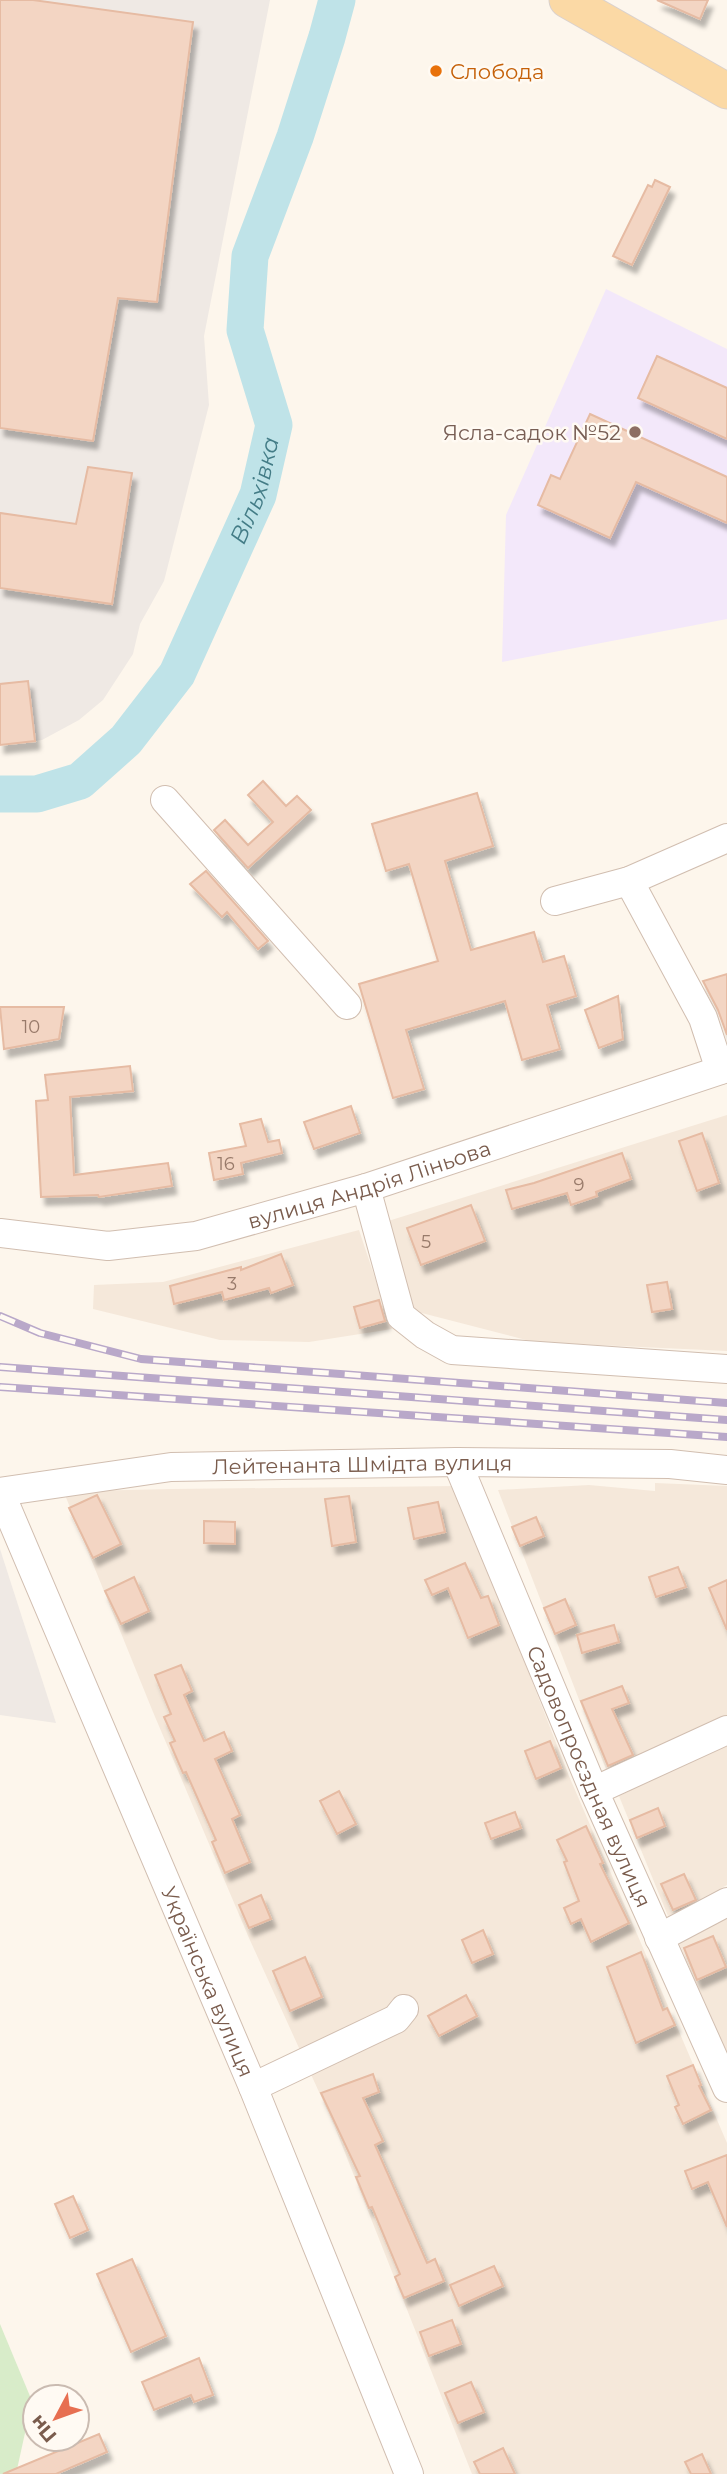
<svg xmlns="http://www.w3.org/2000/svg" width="727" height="2474" font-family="Montserrat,sans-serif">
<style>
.residential{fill:#f5e8da}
.industrial{fill:#efe9e4}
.education{fill:#f3e8fa}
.green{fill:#d8ecc9}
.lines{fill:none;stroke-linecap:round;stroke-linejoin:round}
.river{stroke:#bfe3e8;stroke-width:37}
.building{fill:#f3d5c3;stroke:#e6bba3;stroke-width:2;filter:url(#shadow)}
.minor-casing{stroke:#d1beb0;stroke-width:30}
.major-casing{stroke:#dad1cd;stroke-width:37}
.minor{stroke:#fff;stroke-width:28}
.major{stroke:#fbd9a5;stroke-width:35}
.rail-casing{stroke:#b9a8c9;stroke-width:8}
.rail{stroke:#fffaf3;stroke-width:5;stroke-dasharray:16;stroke-linecap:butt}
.food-dot{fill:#e8710a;stroke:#fffaf3;stroke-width:2.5}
.education-dot{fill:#8d6e63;stroke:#fffaf3;stroke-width:2.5}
.labels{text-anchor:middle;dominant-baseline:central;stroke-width:5;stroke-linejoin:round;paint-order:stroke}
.number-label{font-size:18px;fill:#987a6a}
.food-label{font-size:21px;fill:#c56008;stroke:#fffaf3;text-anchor:start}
.education-label{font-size:21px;fill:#785e54;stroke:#fffaf3;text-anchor:end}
.street-label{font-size:21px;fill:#7a5c4d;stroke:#fffaf3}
.water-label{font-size:23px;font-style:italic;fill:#437c86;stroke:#fffaf3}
</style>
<defs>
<filter id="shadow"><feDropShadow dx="4.5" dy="8" stdDeviation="2" flood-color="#0004"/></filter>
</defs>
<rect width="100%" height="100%" fill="#fdf6ec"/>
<!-- residential -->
<g class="residential">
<path d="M727,1115v236l-193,-9 -120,-31 -29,-89z"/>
<path d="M359,1230l33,99 -83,13 -89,-2 -127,-31 1,-24 69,-3z"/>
<path d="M655,1483l72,3v236l-118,55 -111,-287 91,-5 66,6z"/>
<path d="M456,1486l113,290 158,367v331h-255l-138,-349 -85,-187 -96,-226 -88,-217 19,-4 88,-2z"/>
<path d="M727,1743v142l-59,31 -49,-120z"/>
<path d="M727,1917v136l-49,-112z"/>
</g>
<!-- industrial -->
<g class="industrial">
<path d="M0,0h270l-66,336 5,69 -45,176 -24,43 -7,30 -30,46 -24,20 -37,20 -42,5z"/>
<path d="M0,1549l56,174 -56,-8z"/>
</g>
<!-- education -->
<path class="education" d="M606,289l121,60v270l-225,43 4,-147z"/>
<!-- green -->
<path class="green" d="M0,2324l32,77 -16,73h-16z"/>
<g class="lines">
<!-- river -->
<path class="river" id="s1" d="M0,794h37l43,-13 46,-41 51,-66 81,-179 16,-70 -29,-95 5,-74 45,-119 32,-100 10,-37"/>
</g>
<!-- building -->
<g class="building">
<path d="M0,0h33l160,22 -36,280 -39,-4 -25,143 -93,-13z"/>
<path d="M657,0h51l-8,19z"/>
<path d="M655,180l15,7 -38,78 -19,-9 35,-71 4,2z"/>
<path d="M657,356l70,32v51l-89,-41z"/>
<path d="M590,414l137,63v46l-91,-41 -26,56 -72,-33 13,-30 9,4z"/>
<path d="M88,467l44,6 -20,131 -112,-16v-75l76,11z"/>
<path d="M28,681l7,60 -35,4v-61z"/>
<path d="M263,781l23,25 11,-10 14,14 -63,58 -34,-38 11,-10 23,25 25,-23 -25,-27z"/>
<path d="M477,793l16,53 -48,15 26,89 63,-18 9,30 21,-6 12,40 -29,9 13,44 -38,11 -17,-59 -99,29 18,59 -31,9 -34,-114 79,-23 -29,-97 -23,7 -14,-47z"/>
<path d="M206,871l62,70 -10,8 -31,-37 -5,5 -32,-33z"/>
<path d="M727,974v61l-9,-25 -15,-29z"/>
<path d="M618,996l5,43 -24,9 -14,-38z"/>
<path d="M0,1007h64l-5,32 -55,10z"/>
<path d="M130,1066l3,25 -63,6 4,78 94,-12 4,23 -73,11 -1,-2 -57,2 -5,-96 12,-1 -3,-25z"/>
<path d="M351,1106l9,27 -46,16 -10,-27z"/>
<path d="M261,1119l7,23 11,-2 3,13 -41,10 2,11 -29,6 -5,-27 37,-7 -6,-22z"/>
<path d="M702,1133l17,50 -22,8 -18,-50z"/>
<path d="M622,1153l9,26 -35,13 1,4 -26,9 -4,-12 -55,16 -6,-19 28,-7z"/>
<path d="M471,1205l14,36 -64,24 -14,-37z"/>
<path d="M281,1254l12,31 -22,8 -2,-5 -45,12 -2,-8 -48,12 -4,-18 71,-19v3z"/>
<path d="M667,1282l5,27 -20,3 -5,-27z"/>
<path d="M379,1300l6,21 -25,7 -6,-21z"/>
<path d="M97,1495l24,49 -28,14 -24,-50z"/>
<path d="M349,1496l7,46 -24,4 -7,-47z"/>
<path d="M438,1502l7,30 -31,7 -6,-31z"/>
<path d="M536,1517l8,19 -24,10 -8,-19z"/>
<path d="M204,1521l31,1v22l-31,-1z"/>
<path d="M465,1563l16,35 7,-2 11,29 -31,13 -20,-50 -16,7 -7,-15z"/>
<path d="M678,1567l8,20 -30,10 -7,-20z"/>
<path d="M134,1577l15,34 -28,13 -16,-33z"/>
<path d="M727,1580v50l-18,-42z"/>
<path d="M565,1599l11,26 -21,9 -11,-26z"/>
<path d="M614,1625l5,17 -37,11 -5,-18z"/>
<path d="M181,1665l11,26 -8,4 20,46 20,-9 8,19 -17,8 25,56 -8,4 18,43 -25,11 -13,-31 4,-2 -30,-68 -3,1 -13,-30 5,-2 -11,-24 7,-3 -16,-39z"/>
<path d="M622,1686l7,17 -17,6 21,46 -25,11 -27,-65z"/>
<path d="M550,1741l11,27 -25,11 -11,-28z"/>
<path d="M339,1791l17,33 -19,10 -17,-33z"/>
<path d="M658,1808l7,18 -28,12 -7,-18z"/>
<path d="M515,1812l6,16 -30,11 -6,-16z"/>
<path d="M586,1826l17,37 -3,1 29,59 -38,19 -10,-23 -10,5 -7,-16 15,-7 -15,-39 3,-1 -10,-21z"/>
<path d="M684,1874l12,26 -23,10 -12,-26z"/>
<path d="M261,1895l10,24 -22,9 -10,-23z"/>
<path d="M483,1930l10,24 -21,9 -10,-23z"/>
<path d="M713,1936l13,31 -29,13 -13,-32z"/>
<path d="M641,1952l22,58 4,-2 8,17 -39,18 -29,-76z"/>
<path d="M305,1957l17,40 -32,14 -17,-40z"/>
<path d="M466,1995l11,21 -38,20 -11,-20z"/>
<path d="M693,2065l8,20 -2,1 12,24 -28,14 -8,-17 4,-2 -12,-29z"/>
<path d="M373,2074l6,18 -16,6 20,43 -8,4 52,118 8,-4 9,22 -40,17 -9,-21 5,-3 -28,-67 -3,1 -13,-31 4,-1 -39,-83z"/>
<path d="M727,2155v72l-19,-45 -16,7 -7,-18z"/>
<path d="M73,2196l15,34 -18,8 -15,-34z"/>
<path d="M132,2259l34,77 -35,16 -34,-78z"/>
<path d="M494,2266l9,20 -44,20 -9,-21z"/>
<path d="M452,2320l9,24 -32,12 -9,-24z"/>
<path d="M199,2358l14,37 -19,7 -3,-7 -37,15 -12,-28z"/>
<path d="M471,2382l13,30 -26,11 -13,-30z"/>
<path d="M99,2434l8,18 -51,22h-53z"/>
<path d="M503,2448l12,26h-35l-6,-12z"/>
<path d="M702,2454l9,20h-20l-6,-12z"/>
</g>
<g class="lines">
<!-- minor casing -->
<g class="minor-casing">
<g id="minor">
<path d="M165,800l182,205"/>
<path d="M629,881l74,137 17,52"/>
<path d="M555,901l74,-20 98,-43"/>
<path d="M366,1188l35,128 24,19 27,15 275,19"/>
<path id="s2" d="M0,1233l108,13 88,-10 170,-48 361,-120"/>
<path id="s3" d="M457,1462l137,329 133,297"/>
<path id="s4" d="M0,1492l253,595 156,387"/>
<path id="s5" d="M0,1492l171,-25 286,-5 213,2 57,6"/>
<path d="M594,1791l133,-61"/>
<path d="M659,1938l68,-36"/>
<path d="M253,2087l143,-68 8,-10"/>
</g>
</g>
<!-- major casing -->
<g class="major-casing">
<path id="major" d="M567,0l160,91"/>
</g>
<!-- minor -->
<use href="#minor" class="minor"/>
<!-- major -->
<use href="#major" class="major"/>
<!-- rail casing -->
<g class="rail-casing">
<g id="rail">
<path d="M0,1316l40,17 101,26 586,44"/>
<path d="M0,1367l727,53"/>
<path d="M0,1387l727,50"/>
</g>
</g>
<!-- rail -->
<use href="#rail" class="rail"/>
</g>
<!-- markers -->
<circle class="food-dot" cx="436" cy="71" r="7"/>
<circle class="education-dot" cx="635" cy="432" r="7"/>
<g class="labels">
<!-- number labels -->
<g class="number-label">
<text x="31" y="1027">10</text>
<text x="226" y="1164">16</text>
<text x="579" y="1185">9</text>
<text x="426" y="1242">5</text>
<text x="232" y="1284">3</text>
</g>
<!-- food labels -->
<g class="food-label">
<text x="450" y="71">Слобода</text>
</g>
<!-- education labels -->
<g class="education-label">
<text x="621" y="432">Ясла-садок №52</text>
</g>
<!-- street labels -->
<g class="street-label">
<text stroke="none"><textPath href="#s2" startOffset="378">вулиця Андрія Ліньова</textPath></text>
<text stroke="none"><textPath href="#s5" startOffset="364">Лейтенанта Шмідта вулиця</textPath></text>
<text stroke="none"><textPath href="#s3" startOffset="341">Садовопроєздная вулиця</textPath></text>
<text stroke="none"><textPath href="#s4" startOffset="532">Українська вулиця</textPath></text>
</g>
<!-- water labels -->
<g class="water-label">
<text stroke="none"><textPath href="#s1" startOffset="427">Вільхівка</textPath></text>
</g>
</g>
<!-- north arrow -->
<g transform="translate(56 2418) rotate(229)"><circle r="33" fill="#fffaf3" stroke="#cabbb1" stroke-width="2"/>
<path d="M0-5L12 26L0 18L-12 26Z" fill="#e76f51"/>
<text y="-10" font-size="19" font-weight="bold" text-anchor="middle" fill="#7a5c4d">Пн</text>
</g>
</svg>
